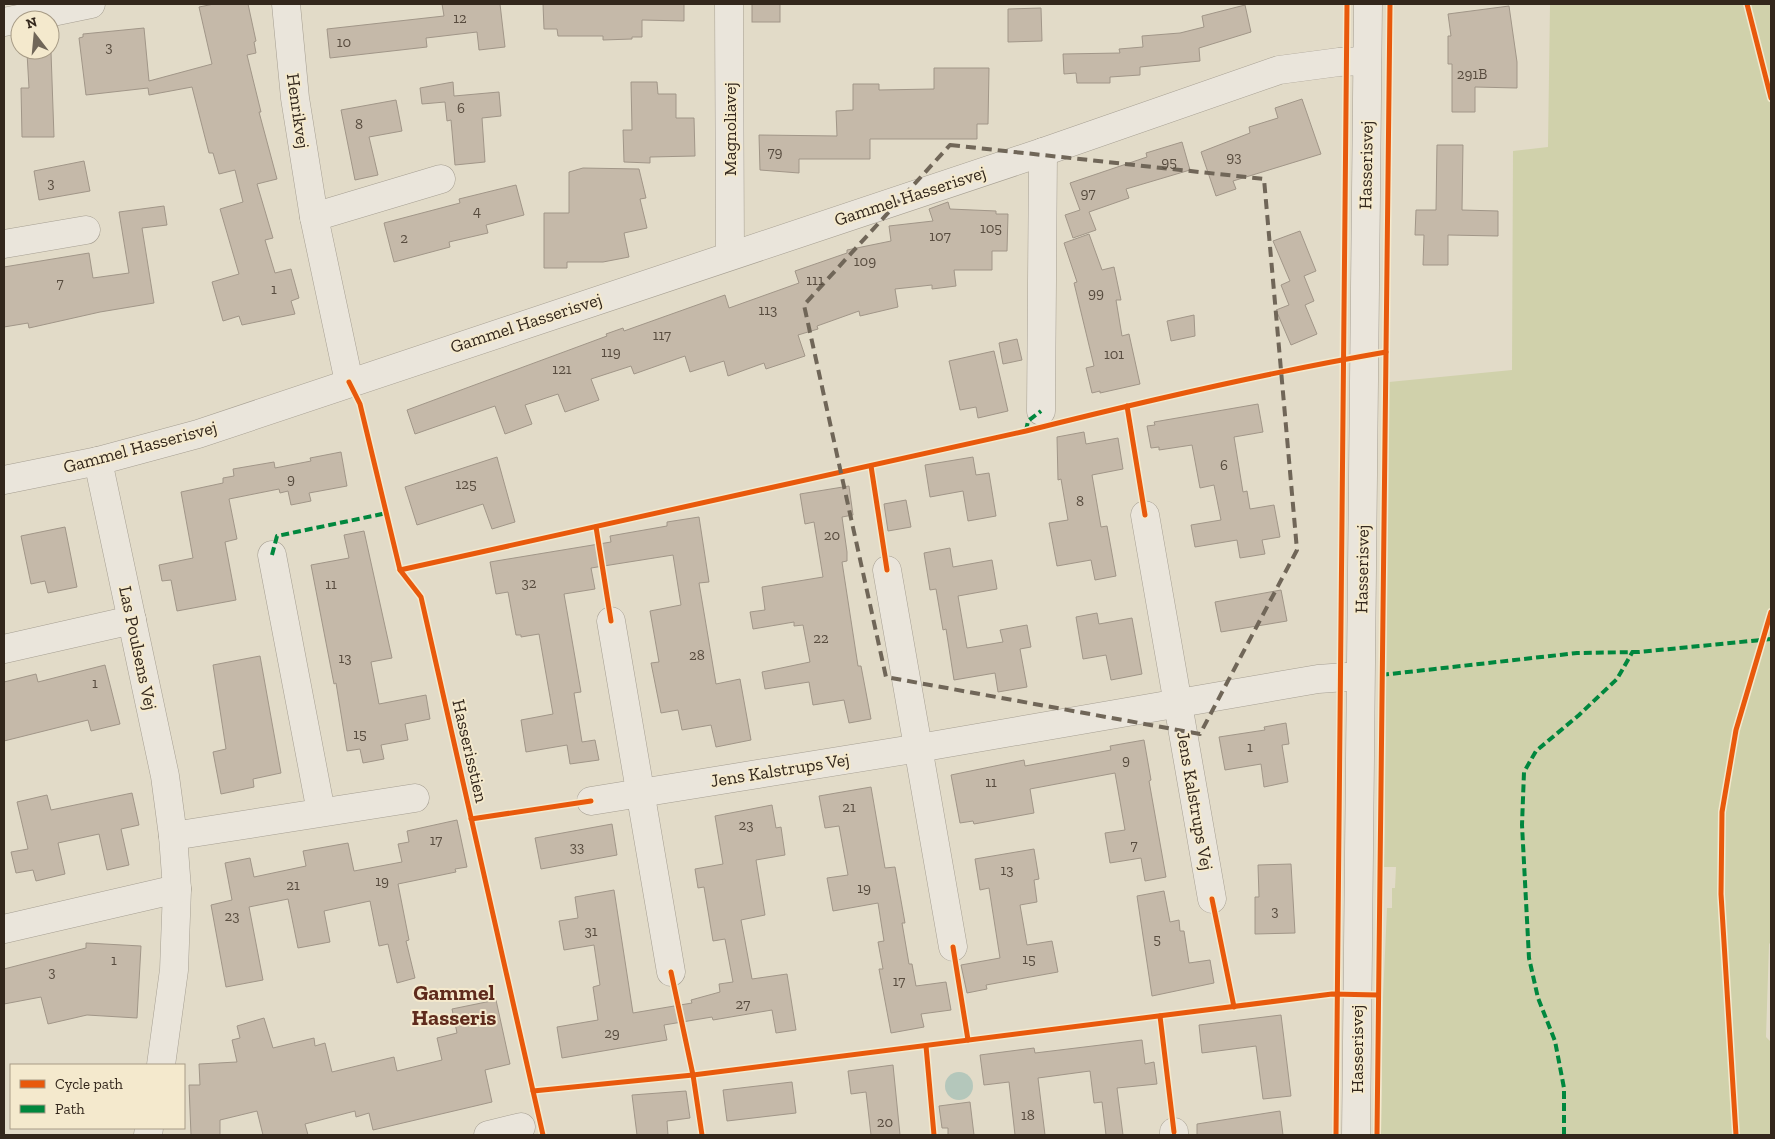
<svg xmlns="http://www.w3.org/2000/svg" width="1775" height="1139" font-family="'Zilla Slab',serif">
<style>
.green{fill:#d0d1ab}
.water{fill:#b4c7bb}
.building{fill:#c5b9a9;stroke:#a19688}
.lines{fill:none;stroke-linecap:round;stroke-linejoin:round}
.minor-casing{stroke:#a69f92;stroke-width:29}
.tertiary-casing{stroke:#a69f92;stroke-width:29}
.minor{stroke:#eae5db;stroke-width:28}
.tertiary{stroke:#eae5db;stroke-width:28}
.quiet{stroke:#00873e;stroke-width:4;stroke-dasharray:8 4;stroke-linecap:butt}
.cycleway-casing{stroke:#f4e9cd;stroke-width:8}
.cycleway{stroke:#e8590c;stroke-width:5}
.marked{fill:none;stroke:#706658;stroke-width:4;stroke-dasharray:10 6;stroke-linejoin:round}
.labels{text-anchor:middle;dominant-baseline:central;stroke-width:4;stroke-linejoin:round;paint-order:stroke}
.number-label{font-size:15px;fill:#584c3f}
.street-label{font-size:18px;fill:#33271c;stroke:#f4e9cd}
.district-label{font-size:22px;font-weight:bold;fill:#5f2b1c;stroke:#f4e9cd}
</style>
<rect width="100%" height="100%" fill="#e2dbc8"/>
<!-- green -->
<path class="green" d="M1550,4h221v938l-2,2 -3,93 5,5v93h-390l2,-138 4,-89h5v-20h3l1,-21h-12l5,-485 123,-12 1,-219 35,-4z"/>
<!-- water -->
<circle class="water" cx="959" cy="1086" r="14"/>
<!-- building -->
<g class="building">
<path d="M214,4h34l8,37 -2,1 2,11 -9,2 14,57h-2l18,67 -20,5 16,54 -8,2 10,33 16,-4 8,29 -8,3 4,13 -53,11 -3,-9 -16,5 -11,-39 27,-8 -19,-65 23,-7 -8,-32 -16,4 -6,-21h-4l-17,-66 -43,8 -1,-7 -62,7 -7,-57 4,-1v-3l61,-6 5,53 63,-17 -13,-57z"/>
<path d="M442,4h58l5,43 -26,3 -2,-18 -51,6 1,9 -97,11 -3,-29 117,-13z"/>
<path d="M543,4h141v17l-42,-1v17h-10v2l-29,1v-4h-45l-1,-7h-13z"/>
<rect x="752" y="4" width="28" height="18"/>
<path d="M1245,5l6,27 -52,16 1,13 -60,6v8l-30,2v6h-33l-1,-10 -12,1 -1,-20 57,-1 -1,-4 24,-2 -1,-11 38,-3 24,-6 -2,-11z"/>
<path d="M1509,6l8,56v26l-42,-1v25h-23v-48h-4v-28h3l-3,-22z"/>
<path d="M1041,8l1,33 -34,1v-33z"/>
<path d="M51,52l3,85h-32l-1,-49h8l-2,-35z"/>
<path d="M934,68h55l-1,56h-11v15h-107v20h-71v14l-39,-3 -1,-35 78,1 -1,-25 17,-1v-26h26v6l55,-1z"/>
<path d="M453,82l1,14 45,-4 2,24 -19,2 3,44 -30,3 -4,-45 -4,1 -2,-19 -23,2 -2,-16z"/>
<path d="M631,82h26l1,12h18v24h18l1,38 -45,1v6l-26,-1 -1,-32h9z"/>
<path d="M1302,99l19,55 -88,27 3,8 -20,7 -15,-44 49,-19 -1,-6 29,-9 -3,-10z"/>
<path d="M396,100l6,31 -33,6 9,38 -23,5 -14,-70z"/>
<path d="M1182,142l8,28 -64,19 3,9 -40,14 7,18 -23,8 -8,-23 15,-5 -10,-27 77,-26 -1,-4z"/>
<path d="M1437,145h26l-1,65 36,1v25l-50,-1v30h-25l1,-30h-9l1,-25h20z"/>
<path d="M84,161l6,30 -51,9 -5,-29z"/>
<path d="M583,168l56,1 7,29 -6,1 7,29 -23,5 5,24 -26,5h-36v6h-23v-55h25v-41z"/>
<path d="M516,185l8,30 -38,10 2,8 -39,9 1,5 -56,15 -10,-39 76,-20 -1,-4z"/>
<path d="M948,202l2,7 46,2v3h12l-1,37h-15v19h-38l2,16 -24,3v-4l-37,4 3,18 -38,9 -1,-5 -42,15 1,3 -20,6 7,21 -39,13 -2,-6 -36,13 -4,-15 -34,11 -5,-16 -51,18 -3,-8 -40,13 8,21 -34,12 -7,-18 -33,11 7,19 -27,10 -10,-28 -80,28 -8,-24 200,-74 -1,-2 17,-6 1,3 101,-36 4,13 70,-25 -4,-12 52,-18v-3l44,-9 -2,-15 44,-5 -4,-12z"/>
<path d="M164,206l3,19 -25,3 12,75 -54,9 -71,16 -1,-5 -24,4v-60l85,-14 4,25 36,-5 -10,-61z"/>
<path d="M1300,231l16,40 -12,5 10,25 -9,4 12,29 -26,11 -15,-35 13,-5 -8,-20 9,-4 -17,-40z"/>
<path d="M1089,234l13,36 12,-3 7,33h-5l6,36 7,-2 11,50 -40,9v-2l-8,2 -6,-25 8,-2 -20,-83 3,-1 -13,-39z"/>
<path d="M1194,315l1,21 -24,5 -4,-20z"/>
<path d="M1017,339l5,21 -19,4 -4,-21z"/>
<path d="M994,351l14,60 -30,7 -2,-11 -16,3 -11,-49z"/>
<path d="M1258,404l5,28 -29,5 9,55 4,-1 3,18 24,-4 6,32 -18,3 3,14 -25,4 -3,-18 -42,7 -4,-22 30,-5 -7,-35 -14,3 -8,-43 -33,5v-3l-8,1 -4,-22 8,-1 -1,-3z"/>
<path d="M1084,432l2,12 32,-6 5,31 -31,6 9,52 6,-1 9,50 -21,4 -4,-20 -34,6 -8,-43 19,-3 -7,-41 -3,1 -1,-43z"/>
<path d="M341,452l6,34 -38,7 2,8 -20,4 -3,-14 -8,2 -1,-4 -50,10 8,40 -12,3 11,58 -59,11 -6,-31 -9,1 -3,-16 34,-7 -12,-66 42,-9v-5l11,-2 -1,-7 41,-7 1,6 36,-7 -1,-3z"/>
<path d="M497,457l18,65 -23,7 -9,-25 -66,21 -12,-38z"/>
<path d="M973,457l3,18 13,-2 7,43 -28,5 -5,-30 -33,6 -5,-32z"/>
<path d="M849,486l4,29 -11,2 5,35v9l-5,1 16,104h3l10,53 -22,4 -5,-23 -31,5 -4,-23 -44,7 -3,-17 48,-10 -7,-37 -9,1v-4l-41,7 -3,-17 15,-2 -3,-23 61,-10 -9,-55 -9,2 -5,-30z"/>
<path d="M906,500l5,27 -23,4 -4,-27z"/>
<path d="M699,517l10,65 -10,1 17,101 24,-5 11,61 -35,7 -5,-22 -29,5 -4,-20 -17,3 -10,-50 8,-1 -9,-51 31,-6 -8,-50 -82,13 4,21 -31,5 17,98 -7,1 8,49 13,-2 4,20 -29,4 -3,-19 -41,7 -5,-32 32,-6 -14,-80 -18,3v-2h-5l-8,-43 -12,2 -6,-32 121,-20 -1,-6 57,-10v-4z"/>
<path d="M65,527l12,60 -29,6 -3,-12 -14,3 -10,-48z"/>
<path d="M364,531l28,127 -21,4 8,42 47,-9 4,24 -25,5 3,16 -27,5 3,14 -21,4 -3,-14 -13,2 -11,-68 -2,1 -23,-119 38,-7 -5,-23z"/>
<path d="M950,548l3,19 39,-7 5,29 -39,7 9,52 36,-6 -3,-12 27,-5 4,22 -11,2 7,38 -29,5 -3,-19 -41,7 -8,-51 -3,1 -7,-41 -6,1 -6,-37z"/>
<path d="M1281,590l6,31 -66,11 -6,-30z"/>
<path d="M1097,613l2,11 33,-6 10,56 -31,6 -5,-25 -23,4 -7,-42z"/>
<path d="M260,656l21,117 -28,6 1,8 -33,7 -8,-42 13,-3 -13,-84z"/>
<path d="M105,665l15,59 -29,7 -3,-11 -84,21v-59l32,-8 2,8z"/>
<path d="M1286,723l3,21 -7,1 6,37 -24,5 -3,-23 -36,6 -6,-33 46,-7 -1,-3z"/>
<path d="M1144,740l7,40 -2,1 17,96 -21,4 -4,-23 -31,5 -5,-30 20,-3 -10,-57 -85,16 4,24 -60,11 -1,-3 -13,2 -9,-48 73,-15 1,6 86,-16 -1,-4z"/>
<path d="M871,787l14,81 10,-1 10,56h-3l7,41h3l4,22 30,-4 5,28 -30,4 3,13 -33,6 -12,-64h4l-5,-27 6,-1 -6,-38 -45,8 -6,-33 21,-3 -9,-49 -14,2 -6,-32z"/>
<path d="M132,793l7,32 -18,4 8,36 -22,5 -8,-36 -41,9 7,31 -29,7 -3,-11 -17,3 -5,-21 17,-3 -11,-47 30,-7 4,15z"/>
<path d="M772,805l4,23 5,-1 4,28 -29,5 9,55 -24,5 11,59 35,-5 9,56 -20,3 -4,-23 -59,10 -1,-3 -48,8 3,15 -105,18 -5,-31 41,-7 -5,-33 7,-2 -6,-40 -30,5 -5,-29 19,-3 -3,-21 39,-7 19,123 59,-10 -1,-3 29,-8 -1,-8 14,-2 -8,-43 -12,2 -9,-54 -6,1 -3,-19 28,-5 -8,-48z"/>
<path d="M457,820l10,47 -12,2 1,3 -58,12 11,56 -3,1 9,37 -18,5 -9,-39 -9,2 -9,-45 -46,10 6,31 -32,6 -10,-49 -39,8 14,73 -37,7 -15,-82 21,-5 -7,-37 25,-5 4,19 52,-11 -3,-15 45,-8 6,28 48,-9 -4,-18 11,-2 -2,-11z"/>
<path d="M612,824l5,31 -76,14 -6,-31z"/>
<path d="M1034,849l5,30 -5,1 3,22 -17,3 7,40 25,-4 6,31 -72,13 1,4 -20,4 -6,-28 39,-7 -11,-70 -9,2 -5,-31z"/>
<path d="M1291,864l4,69 -40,1v-37h4l-1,-32z"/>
<path d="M1164,891l6,31 9,-2 1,11h4l5,32 21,-3 4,23 -62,13 -15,-100z"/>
<path d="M86,943l55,3 -4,72 -50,-3 -39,9 -7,-27 -37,7v-35l82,-21z"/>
<path d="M496,1000l14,64 -25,6 7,32 -119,28 -4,-17 -13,4 -1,-6 -50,13 3,11h-45l-6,-24 -37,9v15h-29l-2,-50h11l-1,-21 38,-2 -5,-22 8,-2 -3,-12 27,-8 9,30 41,-10 1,8 10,-3 7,29 62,-15 3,14 45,-11 -5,-22 20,-5 -5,-24z"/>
<path d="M1281,1015l10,81 -28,3 -7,-53 -54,7 -3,-28z"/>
<path d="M1142,1040l3,24 9,-2 3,22 -40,4 6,47h-17l-4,-33 -8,1 -4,-32 -52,7 7,57h-30l-6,-53 -25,3 -4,-30 54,-7 1,5z"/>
<path d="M893,1065l7,70h-29l-5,-43 -15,2 -3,-23z"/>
<path d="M792,1082l4,31 -69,8 -4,-31z"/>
<path d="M686,1091l4,27 -23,3 1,14h-31l-5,-40z"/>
<path d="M970,1102l4,33h-26v-7h-6l-3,-22z"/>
<path d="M1280,1111l3,24h-86v-11z"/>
</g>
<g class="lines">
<!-- minor casing -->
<g class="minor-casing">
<g id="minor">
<path d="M286,4l9,94 19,119 35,165"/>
<path d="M729,4l1,251"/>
<path d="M4,22l87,-18"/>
<path d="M314,217l127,-38"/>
<path d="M4,244l82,-14"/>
<path d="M1041,411l2,-259"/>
<path d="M98,461l67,315 8,60 4,53 -3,81 -13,95"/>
<path d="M1145,515l67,384"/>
<path d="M272,555l49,257"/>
<path d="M887,570l66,377"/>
<path d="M611,621l60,351"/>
<path d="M4,649l128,-29"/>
<path d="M591,801l328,-53 399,-69 42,-3"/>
<path d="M173,836l242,-38"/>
<path d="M4,929l173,-40"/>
<path d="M1174,1132v3"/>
<path d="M148,1135l1,-7"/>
<path d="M488,1135l33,-8"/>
</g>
</g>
<!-- tertiary casing -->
<g class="tertiary-casing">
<g id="tertiary">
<path d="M4,480l94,-19 100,-27 845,-282 236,-82 60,-8 28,-1"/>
<path d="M1356,1135l12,-1131"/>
</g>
</g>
<!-- minor -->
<use href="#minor" class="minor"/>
<!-- tertiary -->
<use href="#tertiary" class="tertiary"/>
<!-- quiet -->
<g class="quiet">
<path d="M1026,431l2,-10 13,-10"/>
<path d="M272,555l5,-19 110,-23"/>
<path d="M1381,675l196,-22 62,-1 132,-13"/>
<path d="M1564,1135v-47l-9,-47 -17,-43 -9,-40 -7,-133 2,-53 12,-21 43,-36 38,-36 16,-28"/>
</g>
<!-- cycleway casing -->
<g class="cycleway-casing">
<g id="cycleway">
<path d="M1747,4l24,94"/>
<path d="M349,382l11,22 40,166 21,27 122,538"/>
<path d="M1127,406l18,109"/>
<path d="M871,466l16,104"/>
<path d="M596,527l15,94"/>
<path d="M400,570l626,-139c119,-30 239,-58 360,-79"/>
<path d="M471,819l120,-18"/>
<path d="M1212,899l22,108"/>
<path d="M953,947l15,93"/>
<path d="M671,972l22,103 9,60"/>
<path d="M1160,1016l14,116"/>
<path d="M926,1046l8,89"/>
<path d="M533,1091l160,-16 639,-81 46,1"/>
<path d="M1336,1135l11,-1131"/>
<path d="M1377,1135l13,-1131"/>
<path d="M1736,1135l-15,-241 1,-82 14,-82 35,-118"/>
</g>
</g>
<!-- cycleway -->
<use href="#cycleway" class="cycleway"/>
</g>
<!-- marked area -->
<path class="marked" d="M950,145l314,34 33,371 -97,184 -314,-57 -82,-372z"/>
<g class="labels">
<!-- number labels -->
<g class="number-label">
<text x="460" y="18">12</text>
<text x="344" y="42">10</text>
<text x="109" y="47">3</text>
<text x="1472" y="74">291B</text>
<text x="461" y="108">6</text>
<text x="359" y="124">8</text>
<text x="775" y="152">79</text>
<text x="1234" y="157">93</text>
<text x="1169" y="162">95</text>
<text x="51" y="183">3</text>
<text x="1088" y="193">97</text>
<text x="477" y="211">4</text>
<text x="991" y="228">105</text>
<text x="940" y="236">107</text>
<text x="404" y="238">2</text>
<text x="865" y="261">109</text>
<text x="815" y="280">111</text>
<text x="60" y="283">7</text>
<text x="274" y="289">1</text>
<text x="1096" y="293">99</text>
<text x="768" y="310">113</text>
<text x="662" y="335">117</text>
<text x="611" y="352">119</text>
<text x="1114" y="354">101</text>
<text x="562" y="369">121</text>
<text x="1224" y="465">6</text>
<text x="291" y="479">9</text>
<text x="466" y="484">125</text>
<text x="1080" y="501">8</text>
<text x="832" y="535">20</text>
<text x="529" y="583">32</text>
<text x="331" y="584">11</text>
<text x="821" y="638">22</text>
<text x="697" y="655">28</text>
<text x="345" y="658">13</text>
<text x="95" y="683">1</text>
<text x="360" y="734">15</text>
<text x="1250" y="747">1</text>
<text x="1126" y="760">9</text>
<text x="991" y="782">11</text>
<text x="849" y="807">21</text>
<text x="746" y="825">23</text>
<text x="436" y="840">17</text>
<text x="1134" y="845">7</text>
<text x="577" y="847">33</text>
<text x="1007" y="870">13</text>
<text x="382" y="881">19</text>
<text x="293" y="885">21</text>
<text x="864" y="888">19</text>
<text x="1275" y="911">3</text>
<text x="232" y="916">23</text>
<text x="591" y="931">31</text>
<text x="1157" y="939">5</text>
<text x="1029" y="959">15</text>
<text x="114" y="960">1</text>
<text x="52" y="972">3</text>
<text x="899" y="981">17</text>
<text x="743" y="1004">27</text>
<text x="612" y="1033">29</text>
<text x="1028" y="1115">18</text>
<text x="885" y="1122">20</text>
</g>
<!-- street labels -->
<g class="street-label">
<text transform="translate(298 111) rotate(82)">Henrikvej</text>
<text transform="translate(730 129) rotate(-90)">Magnoliavej</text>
<text transform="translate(1366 165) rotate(-89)">Hasserisvej</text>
<text transform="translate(910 196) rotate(-18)">Gammel Hasserisvej</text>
<text transform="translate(526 323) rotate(-18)">Gammel Hasserisvej</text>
<text transform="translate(140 447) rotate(-15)">Gammel Hasserisvej</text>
<text transform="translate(1362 569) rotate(-89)">Hasserisvej</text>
<text transform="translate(138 648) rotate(78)">Las Poulsens Vej</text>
<text transform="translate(470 751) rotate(77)">Hasserisstien</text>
<text transform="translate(780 770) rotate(-9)">Jens Kalstrups Vej</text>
<text transform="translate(1195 801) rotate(80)">Jens Kalstrups Vej</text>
<text transform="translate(1357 1049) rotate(-90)">Hasserisvej</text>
</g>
<!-- district labels -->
<g class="district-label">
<text x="454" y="992">Gammel<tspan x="454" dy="25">Hasseris</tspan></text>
</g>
</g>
<!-- border -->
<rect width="1775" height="1139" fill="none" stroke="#33271c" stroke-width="10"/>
<!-- legend -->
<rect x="10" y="1064" width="175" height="65" fill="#f4e9cd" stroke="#a79b86"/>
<rect x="20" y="1080" width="25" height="8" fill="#e8590c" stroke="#a79b86"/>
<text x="55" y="1089" font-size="15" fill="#33271c">Cycle path</text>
<rect x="20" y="1105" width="25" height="8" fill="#00873e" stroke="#a79b86"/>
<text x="55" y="1114" font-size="15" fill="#33271c">Path</text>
<!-- north arrow -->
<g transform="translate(35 35) rotate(344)"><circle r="24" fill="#f4e9cd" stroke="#a79b86"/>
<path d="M0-4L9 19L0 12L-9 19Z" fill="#706658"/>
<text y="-8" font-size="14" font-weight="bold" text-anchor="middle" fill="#33271c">N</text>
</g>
</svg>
